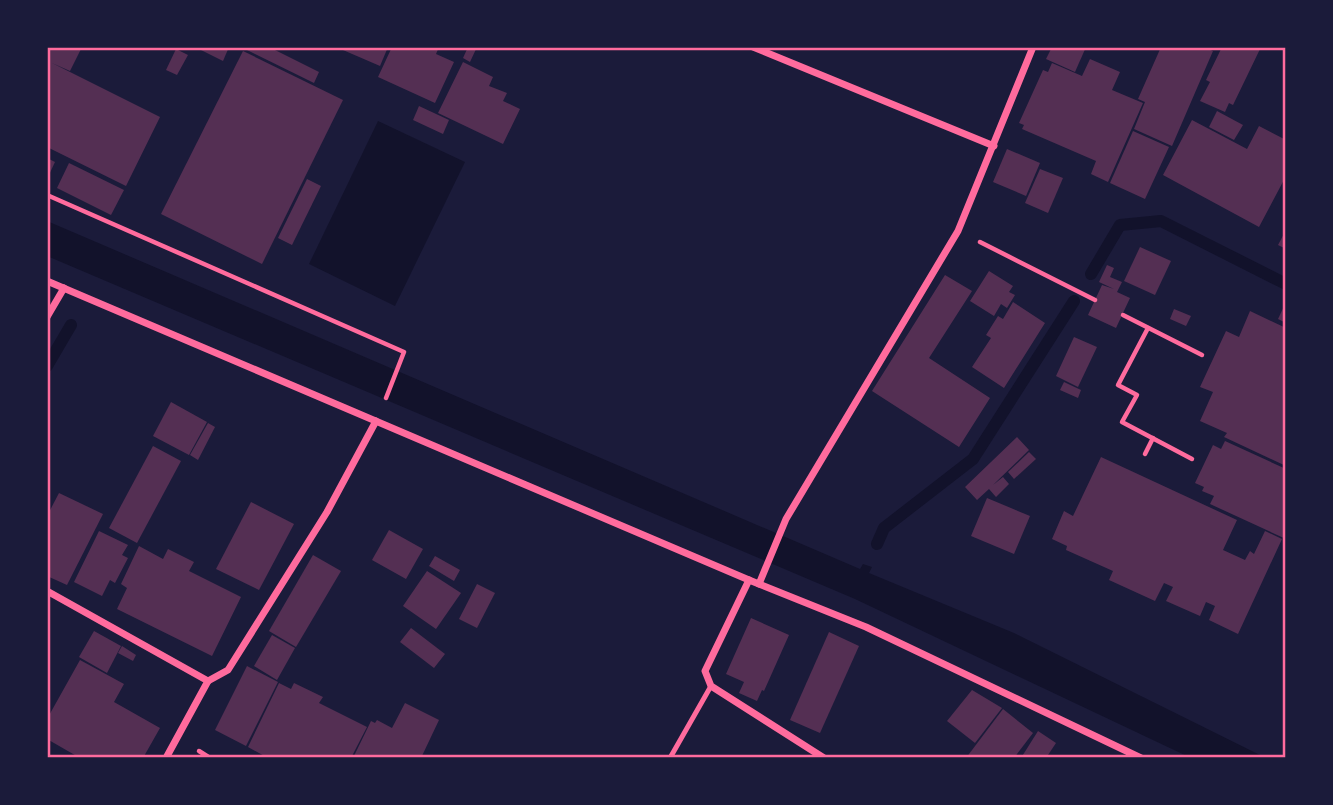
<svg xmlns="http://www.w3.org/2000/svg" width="1333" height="805" font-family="'Varela Round',sans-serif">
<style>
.water{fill:#12122b}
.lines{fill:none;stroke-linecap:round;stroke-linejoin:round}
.stream{stroke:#12122b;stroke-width:12}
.building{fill:#542f53}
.path{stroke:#ff6b9d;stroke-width:4.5}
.service{stroke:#ff6b9d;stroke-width:5}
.minor{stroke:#ff6b9d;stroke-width:7}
.neatline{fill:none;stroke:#ff6b9d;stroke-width:2.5}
</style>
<rect width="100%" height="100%" fill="#1b1b3a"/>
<!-- water -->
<g class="water">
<path d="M378,121l87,41 -70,144 -86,-42z"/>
<path d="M47,221l813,348 3,-5 9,3 -3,6 145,60 252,125h-75l-336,-159 -808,-343z"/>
</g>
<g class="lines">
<!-- stream -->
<g class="stream">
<path d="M1091,274l29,-49 41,-4 125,63"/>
<path d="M47,366l24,-41"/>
<path d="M877,544l7,-16 89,-69 101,-158"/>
</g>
</g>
<!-- building -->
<g class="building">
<path d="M47,47h35l-12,24 -18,-8 108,54 -34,69 -79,-39v-86l2,-1 -2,-1z"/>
<path d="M195,47h34l-6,14z"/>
<path d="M241,47h28l50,25 -5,11z"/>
<path d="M336,47h52l-8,19z"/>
<path d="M392,47h47l-3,7 18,8 -19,41 -57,-26z"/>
<path d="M468,47h9l-7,15 -7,-4z"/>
<path d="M1052,47h34l-11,25 -29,-13z"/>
<path d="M1161,47h48l-1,2 5,2 -41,95 -38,-17 11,-27 -7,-3z"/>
<path d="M1222,47h39l-28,58 -4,-2 -4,9 -25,-11 10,-19 -4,-2z"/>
<path d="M176,49l12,6 -11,20 -11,-5z"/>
<path d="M243,51l100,49 -81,164 -101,-50z"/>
<path d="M1090,59l30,13 -8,18 31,13 -35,79 -17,-8 5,-13 -74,-32 2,-4 -5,-2 24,-53 5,2 4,-9 30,13z"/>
<path d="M463,62l30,15 -4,9 18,7 -4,8 17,8 -17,35 -65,-31z"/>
<path d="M419,106l30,14 -6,14 -30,-14z"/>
<path d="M1217,111l26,14 -9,15 -25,-13z"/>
<path d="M1192,120l55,29 12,-23 27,14v36l-27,51 -96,-52z"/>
<path d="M1133,131l36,16 -24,52 -35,-16z"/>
<path d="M1007,149l33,14 -14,33 -33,-14z"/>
<path d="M47,158l8,4 -8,17z"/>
<path d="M69,163l55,27 -13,25 -54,-27z"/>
<path d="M1040,169l23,9 -15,35 -23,-10z"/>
<path d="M307,179l14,7 -29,59 -14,-7z"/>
<path d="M1286,230v19l-8,-4z"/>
<path d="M1140,247l31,14 -16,34 -31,-14z"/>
<path d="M1107,265l7,3 -4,9 12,5 -5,10 13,6 -14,30 -28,-13 14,-30 12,4 -15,-7z"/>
<path d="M989,271l24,15 -4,6 6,3 -8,13 -6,-4 -7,12 -24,-15z"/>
<path d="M945,275l27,16 -43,67 61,40 -31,49 -87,-56z"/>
<path d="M1013,302l32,21 -41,65 -32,-21 19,-29 -5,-3 12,-19 5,3z"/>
<path d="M1286,302v21l-8,-4z"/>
<path d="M1174,309l17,7 -5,10 -16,-7z"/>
<path d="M1250,311l36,17v138l-62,-29 3,-4 -27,-12 13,-29 -13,-5 26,-56 13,6z"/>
<path d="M1074,337l23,10 -19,40 -22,-11z"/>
<path d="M1064,382l17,8 -3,8 -18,-8z"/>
<path d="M171,402l36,20 -18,33 -36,-19z"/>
<path d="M208,423l7,4 -17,33 -8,-5z"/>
<path d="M1017,437l12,13 -36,35 10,-8 6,7 -13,13 -7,-8 -12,11 -12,-13z"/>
<path d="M1225,441l61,28v70l-76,-35 4,-8 -12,-5 2,-4 -9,-4 18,-38 8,4z"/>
<path d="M153,446l28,15 -44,82 -28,-15z"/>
<path d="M1029,452l7,7 -22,20 -6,-7z"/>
<path d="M1101,457l136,63 -14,30 22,10 5,-9 4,3 11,-23 17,8 -44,95 -29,-14 6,-14 -9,-4 -6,14 -34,-15 7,-14 -9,-4 -9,18 -46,-21 4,-9 -47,-21 1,-4 -15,-7 12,-28 9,5z"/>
<path d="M59,493l44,21 -36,71 -20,-9v-60z"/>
<path d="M987,498l43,18 -16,38 -43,-18z"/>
<path d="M251,502l43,22 -35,66 -43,-21z"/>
<path d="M389,530l34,19 -17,30 -34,-19z"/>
<path d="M99,531l29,14 -6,10 6,3 -13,25 -5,-3 -8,16 -28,-14z"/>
<path d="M139,546l24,13 5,-10 26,13 -5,9 52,26 -29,59 -95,-47 10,-21 -6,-4z"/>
<path d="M313,555l28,16 -45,76 -27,-16z"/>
<path d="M435,556l25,14 -6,11 -25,-15z"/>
<path d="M427,571l34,22 -25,36 -33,-23z"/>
<path d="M477,584l18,9 -18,35 -18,-9z"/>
<path d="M751,618l38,17 -25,56 -2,-1 -5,11 -18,-8 5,-11 -18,-8z"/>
<path d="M411,628l34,26 -11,14 -34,-26z"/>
<path d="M94,631l27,15 -14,27 -28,-16z"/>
<path d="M829,632l30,14 -39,87 -30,-13z"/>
<path d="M272,635l23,13 -18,32 -23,-14z"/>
<path d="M122,646l14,9 -3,6 -15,-8z"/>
<path d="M80,660l44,24 -10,18 46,26 -17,30h-63l-33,-19v-20z"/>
<path d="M247,666l31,16 -32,64 -31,-16z"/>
<path d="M279,683l12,6 3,-6 29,14 -4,6 48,24 -16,31h-83l-20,-11z"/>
<path d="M972,690l30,18 -27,35 -28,-22z"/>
<path d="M405,703l34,17 -18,38h-68l18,-37 4,2 2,-3 15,8z"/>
<path d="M1003,709l30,24 -19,25h-48z"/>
<path d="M1038,731l18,12 -10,15h-25z"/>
</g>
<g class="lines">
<!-- path -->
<g class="path">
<path d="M47,195l357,157 -18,46"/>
<path d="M980,242l115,58"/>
<path d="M1123,315l79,40"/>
<path d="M1148,328l-30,57 19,10 -15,27 70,37"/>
<path d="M1145,454l8,-16"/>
<path d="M199,751l11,7"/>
</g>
<!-- service -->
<path class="service" d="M670,758l41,-72"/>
<!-- minor -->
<g class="minor">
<path d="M753,47l241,99"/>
<path d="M47,281l702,299 117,47 275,131"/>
<path d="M47,317l17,-29"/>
<path d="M749,580l-44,91 6,15 113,72"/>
<path d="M759,584l27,-65 172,-288 75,-184"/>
<path d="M47,591l161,90 -42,77"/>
<path d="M208,681l20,-11 99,-158 49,-91"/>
</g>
</g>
<!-- border -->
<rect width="1333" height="805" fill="none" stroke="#1b1b3a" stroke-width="98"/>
<rect x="49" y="49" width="1235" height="707" class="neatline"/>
</svg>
